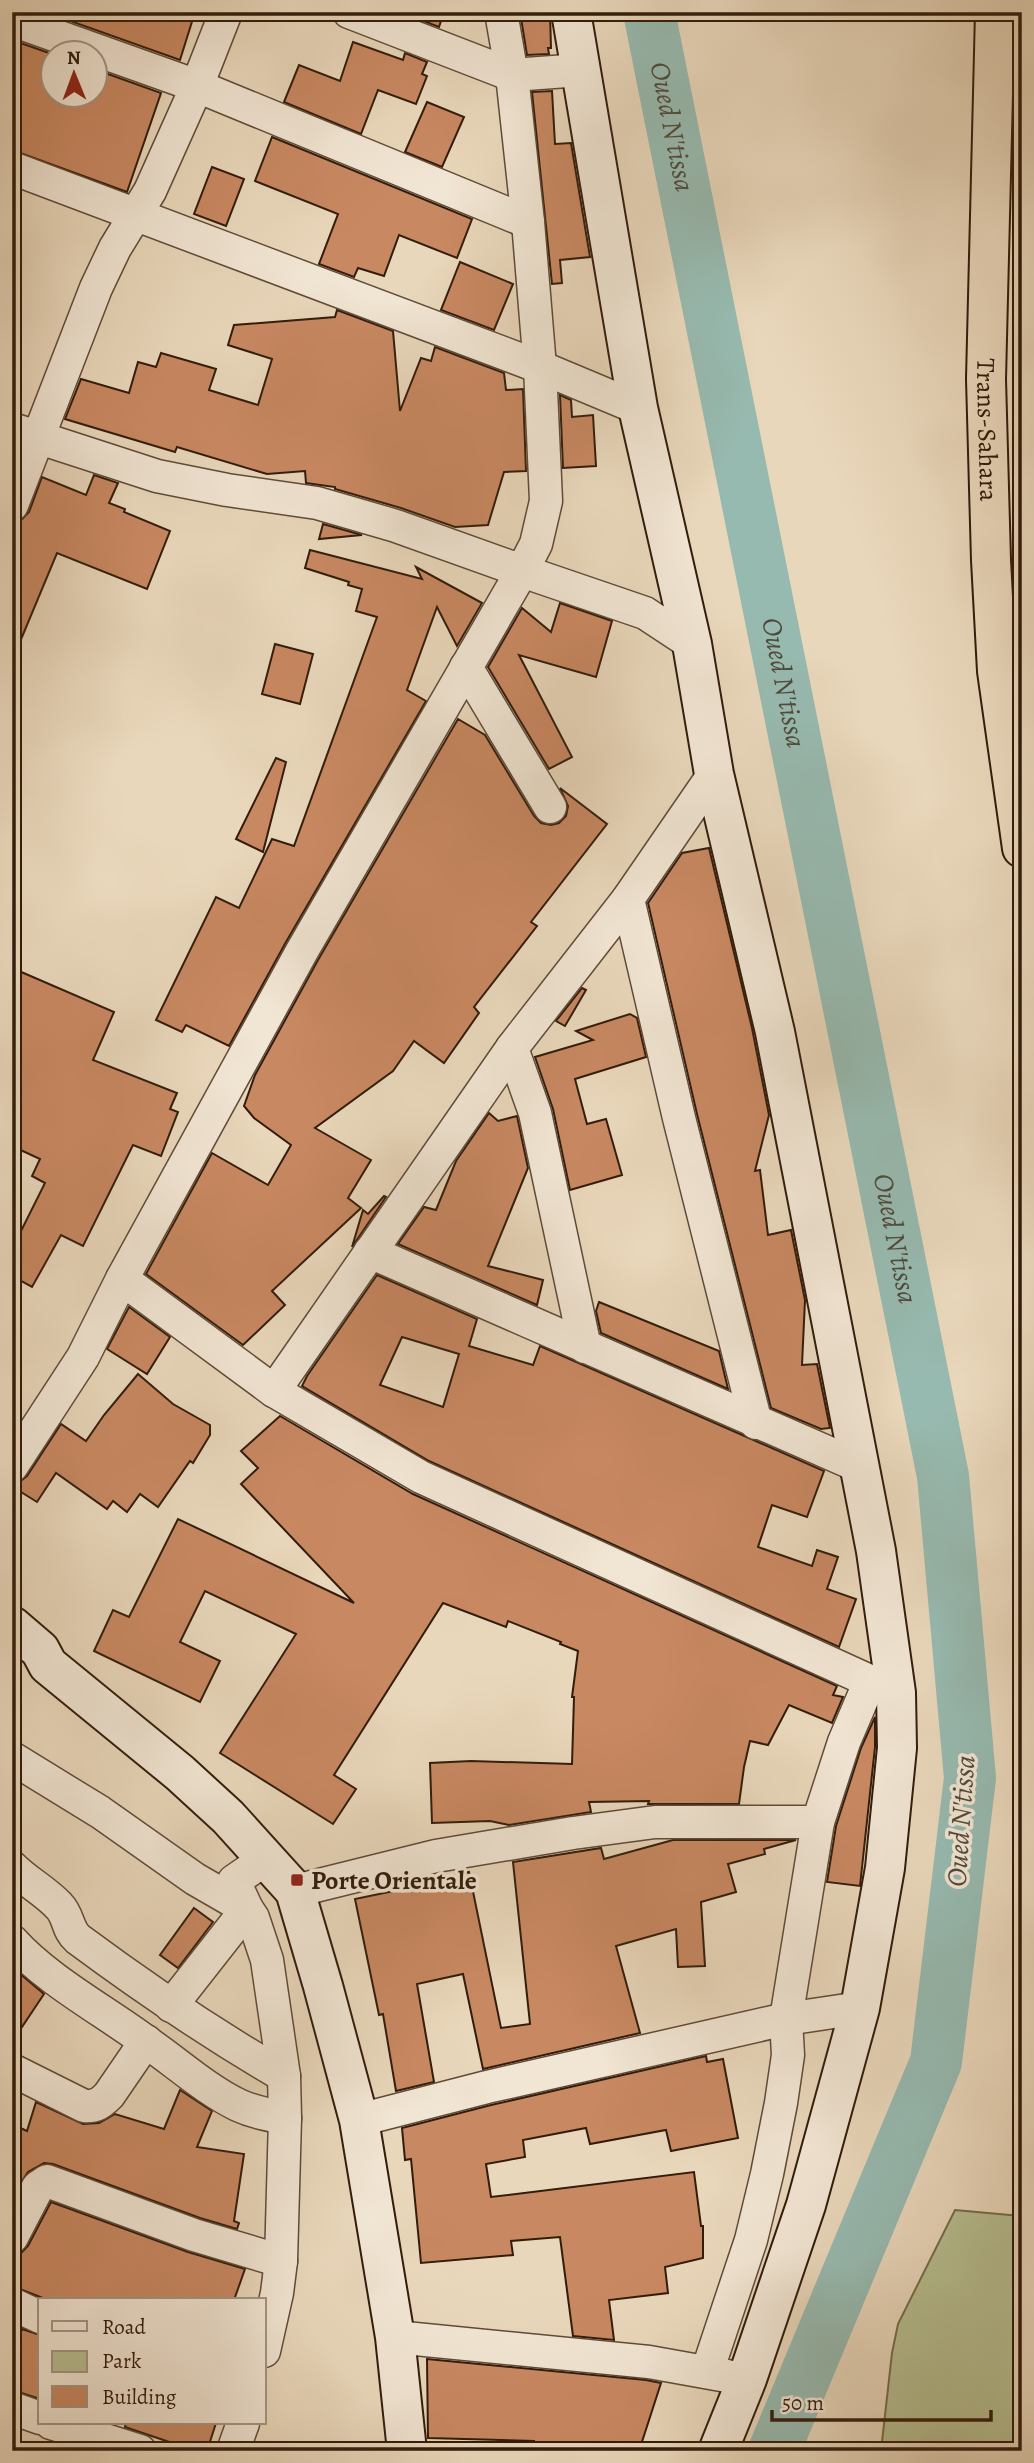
<svg xmlns="http://www.w3.org/2000/svg" width="1034" height="2463" font-family="Alegreya,serif">
<style>
.green{fill:#b6be91;stroke:#746d4e;stroke-width:2}
.lines{fill:none;stroke-linecap:round;stroke-linejoin:round}
.river{stroke:#97bab0;stroke-width:52}
.building{fill:#c88862;stroke:#321c0c;stroke-width:2;fill-rule:evenodd}
.minor-casing{stroke:#604b38;stroke-width:35}
.secondary-casing{stroke:#321c0c;stroke-width:42}
.trunk-casing{stroke:#321c0c;stroke-width:42}
.minor{stroke:#f1e5d3;stroke-width:32}
.secondary{stroke:#f1e5d3;stroke-width:38}
.trunk{stroke:#e9d7bb;stroke-width:38}
.poi-dot{fill:#8f2418;stroke:#f1e5d3;stroke-width:2.5}
.labels{text-anchor:middle;dominant-baseline:central;stroke-width:7;stroke-linejoin:round;paint-order:stroke}
.street-label{font-size:26px;fill:#321c0c;stroke:#f1e5d3}
.poi-label{font-size:26px;font-weight:bold;fill:#321c0c;stroke:#f1e5d3;text-anchor:start}
.water-label{font-size:28px;font-style:italic;fill:#504b3d;stroke:#f1e5d3}
</style>
<rect width="100%" height="100%" fill="#e9d7bb"/>
<filter id="stains"><feTurbulence type="fractalNoise" baseFrequency=".00286" numOctaves="4"/><feColorMatrix values="0 0 0 0 .2 0 0 0 0 .09 0 0 0 0 .02 0 0 0 .5 -.17"/></filter>
<radialGradient id="worn" r=".72"><stop offset=".6" stop-color="#630" stop-opacity="0"/><stop offset="1" stop-color="#630" stop-opacity=".3"/></radialGradient>
<!-- green -->
<path class="green" d="M955,2210l67,6v235h-141l11,-98 6,-29z"/>
<g class="lines">
<!-- river -->
<path class="river" id="s1" d="M649,12l294,1464 27,302 -34,284 -162,389"/>
</g>
<!-- building -->
<g class="building">
<path d="M45,12h150l-15,48z"/>
<path d="M420,12h24l-5,15 -21,-8z"/>
<path d="M520,12h30l1,36h-3l1,6 -22,1z"/>
<path d="M12,40l40,14v40h42v-25l67,24 -34,99 -115,-42z"/>
<path d="M353,42l50,18 2,-7 22,9 -5,12 5,2 -11,28 -38,-14 -17,44 -77,-32 15,-37 41,16z"/>
<path d="M552,91l3,53 16,-1 19,114 -30,3 2,23 -10,1 -20,-192z"/>
<path d="M427,102l37,15 -22,50 -37,-15z"/>
<path d="M272,137l200,82 -15,39 -58,-23 -15,41 -26,-8 -4,9 -35,-13 19,-50 -83,-33z"/>
<path d="M212,167l32,12 -18,47 -32,-12z"/>
<path d="M460,262l53,22 -19,46 -53,-20z"/>
<path d="M337,310l56,21 7,80 21,-53 10,3 4,-14 69,26 2,17 17,-1 3,82 -22,1 -16,53 -33,2 -54,-19 -66,-19v-2l-29,-4 -1,-12 -38,3 -90,-27 -2,5 -110,-33 16,-40 48,14 9,-31 18,5 5,-14 55,16 -7,21 49,15 14,-46 -44,-14 6,-20 101,-8z"/>
<path d="M560,395l11,5 1,17 21,-2 3,51 -33,2z"/>
<path d="M94,475l24,8 -9,20 16,6 -1,3 46,19 -23,58 -90,-36 -45,108v-120l8,-20 9,-9 13,-35 44,18z"/>
<path d="M323,524l39,11 -43,4z"/>
<path d="M310,550l112,29 -6,-12 66,36 -25,43 -20,-39 -30,83 19,11 -140,241 -57,104 -43,-21 -4,7 -26,-12 60,-123 23,11 33,-69 22,7 83,-229 -21,-6 6,-22 -14,-4 1,-3 -44,-14z"/>
<path d="M560,603l52,18 -16,56 -77,-22 53,102 -23,12 -61,-102 34,-59 29,24z"/>
<path d="M275,644l38,10 -13,50 -38,-10z"/>
<path d="M458,719l27,16 49,81 7,7 10,2 8,-2 7,-7 2,-10 -8,-18 47,36 -76,98 6,4 -63,81 5,6 -35,50 -30,-22 -21,30 -78,57 56,32 -23,38 13,10 -89,83 13,14 -42,40 -97,-71 66,-121 56,32 23,-40 -37,-27 -10,-12 11,-31 63,-115z"/>
<path d="M276,758l10,4 -23,90 -27,-13z"/>
<path d="M709,848l43,180 17,87 -14,56 5,-1 8,65 23,-5 14,70 -3,65 15,-1 13,64 -9,1 -50,-21 -74,-294 -49,-211 34,-50z"/>
<path d="M12,968l102,44 -21,48 84,33 -7,16 8,3 -17,44 -28,-11 -50,101 -22,-11 -29,52 -20,-11v-27l33,-66 -13,-7 8,-17 -28,-13z"/>
<path d="M582,988l4,2 -21,36 -9,-5z"/>
<path d="M630,1014l7,4 9,39 -71,22 12,45 19,-5 16,56 -52,15 -17,-81 -18,-52 58,-17 -17,-9z"/>
<path d="M489,1113l9,8 19,-5 11,52 -40,98 55,14 -6,25 -139,-61 26,-37 12,3 20,-49z"/>
<path d="M384,1196l2,1 -34,50 11,-37 5,4z"/>
<path d="M377,1275l100,44 -8,27 64,19 7,-19 284,125 -17,46 -35,-12 -14,42 54,19 5,-16 21,7 -11,32 29,10 -17,48 -410,-186 -127,-75 5,-10zM402,1337l57,17 -16,53 -63,-22z"/>
<path d="M599,1302l120,49 9,38 -127,-56 -5,-22z"/>
<path d="M129,1307l41,30 -23,37 -40,-25z"/>
<path d="M138,1374l35,30 37,21v10l-17,28 -3,-2 -32,46 -18,-13 -13,18 -14,-11 -6,8 -51,-36 -19,29 -24,-15 14,-11 34,-52 25,17 18,-26z"/>
<path d="M280,1416l133,78 424,192 -4,9 10,2 -11,26 -43,-18 -21,40 -18,-4 -6,26 -5,37h-91l1,-3 -60,1 2,10 -82,13 -19,-4 -58,2 -2,-60 41,-2 101,3 2,-67h-2l6,-46 -18,-7 1,-2 -53,-21 -2,6 -63,-24 -109,172 22,14 -23,35 -113,-71 76,-119 -91,-43 -25,51 40,19 -20,41 -106,-51 19,-41 16,7 49,-98 176,84 -113,-119 17,-16 -17,-17z"/>
<path d="M875,1717v30l-15,139 -33,-4 9,-56 25,-78z"/>
<path d="M673,1840h123l-32,9 1,5 -37,10 8,28 -35,10 4,64 -27,1 -2,-38 -60,17 24,87 -157,36 -20,-95 -46,10 17,98 -38,9 -13,-77 -4,1 -24,-116 58,-12 -1,-6 27,-7 1,4 29,-6 32,156 29,-4 -17,-162 88,-14 3,11z"/>
<path d="M194,1908l19,14 -35,46 -18,-13z"/>
<path d="M12,1967l32,27 -32,48z"/>
<path d="M706,2056l1,6 16,-3 15,79 -67,13 -5,-21 -76,14 -4,-16 -63,12 2,17 -39,7 5,33 203,-25 7,54h2v32l-38,9 3,26 -59,7 5,40 -41,-4 -13,-99 -49,4 2,14 -92,8 -10,-104 -6,1 -3,-32 89,-23z"/>
<path d="M180,2090l32,21 -15,36 47,7 -10,67 5,2 -2,6 -37,-11 -147,-54 -9,-1 -16,9 -16,25v-73l15,7 9,-29 47,22 16,-1 16,-9 49,15z"/>
<path d="M51,2202l137,50 57,17 -11,31h-186l-36,-14v-31l9,-2 7,-7z"/>
<path d="M22,2329l18,6v64l-28,-9v-32z"/>
<path d="M427,2359l219,21 15,3 -22,68h-105v-10l-106,-3z"/>
<path d="M126,2423h90l-9,28h-11l-71,-24z"/>
</g>
<g class="lines">
<!-- minor casing -->
<g class="minor-casing">
<g id="minor">
<path d="M349,12l163,63 69,-5"/>
<path d="M12,20l185,66 331,136"/>
<path d="M12,168l528,199 98,41"/>
<path d="M12,429l145,47 70,14 90,13 79,23 126,45 14,-27 10,-43 -6,-134 -12,-145 -16,-147 -11,-63"/>
<path d="M12,505l84,-217 19,-40 35,-57 47,-105 29,-74"/>
<path d="M466,667l84,140"/>
<path d="M628,899l51,219 77,305"/>
<path d="M512,1048l23,65 50,234"/>
<path d="M370,1252l491,215"/>
<path d="M122,1279l152,112 147,86 475,216"/>
<path d="M274,1391l238,-343 116,-149 86,-125"/>
<path d="M12,1466l71,-109 39,-78 180,-328 220,-380 123,42 47,31"/>
<path d="M12,1758l88,54 95,67 52,30 6,9 14,42 17,116 1,42 -4,143 -4,32 -13,58"/>
<path d="M12,1867c15,15 33,24 47,39 10,10 8,24 19,33 66,49 134,95 206,137"/>
<path d="M295,1891l141,-35 137,-23 82,-11h163"/>
<path d="M12,1941c35,39 91,69 133,100 31,21 60,48 93,64 15,7 31,10 47,13"/>
<path d="M171,2006l76,-97 -13,-28 33,-23"/>
<path d="M12,2070l72,36c12,1 17,-3 25,-11l37,-54"/>
<path d="M359,2120l128,-33 299,-68 74,-11"/>
<path d="M12,2237l26,-50 9,-6 147,54 87,26"/>
<path d="M12,2304l28,13"/>
<path d="M395,2337l254,25 78,14"/>
<path d="M707,2372l44,-132 16,-66 14,-71 7,-48 -2,-36 32,-197 26,-80 26,-61"/>
<path d="M12,2408l28,10"/>
<path d="M51,2423l89,28"/>
<path d="M233,2451l10,-28"/>
</g>
</g>
<!-- secondary casing -->
<g class="secondary-casing">
<g id="secondary">
<path d="M571,12l67,396 54,236 22,130 61,258 101,519 20,142 1,55 -12,120 -25,140 -54,197 -59,174 -29,72"/>
<path d="M12,1626l28,24 8,15 132,108 48,44 67,74 28,95 36,134 36,217 12,114"/>
</g>
</g>
<!-- trunk casing -->
<g class="trunk-casing">
<g id="trunk">
<path id="s2" d="M995,12l-9,367 5,181 6,111 25,177"/>
</g>
</g>
<!-- minor -->
<use href="#minor" class="minor"/>
<!-- secondary -->
<use href="#secondary" class="secondary"/>
<!-- trunk -->
<use href="#trunk" class="trunk"/>
</g>
<!-- markers -->
<rect class="poi-dot" x="290" y="1873" width="14" height="14" rx="3.5"/>
<g class="labels">
<!-- street labels -->
<g class="street-label">
<text stroke="none"><textPath href="#s2" startOffset="418">Trans-Sahara</textPath></text>
</g>
<!-- poi labels -->
<g class="poi-label">
<text x="311" y="1880">Porte Orientale</text>
</g>
<!-- water labels -->
<g class="water-label">
<text stroke="none"><textPath href="#s1" startOffset="117">Oued N'tissa</textPath></text>
<text stroke="none"><textPath href="#s1" startOffset="684">Oued N'tissa</textPath></text>
<text stroke="none"><textPath href="#s1" startOffset="1251">Oued N'tissa</textPath></text>
<text transform="translate(961 1821) rotate(-86)">Oued N'tissa</text>
</g>
</g>
<!-- margin -->
<rect width="1034" height="2463" fill="none" stroke="#e9d7bb" stroke-width="42"/>
<rect x="14" y="14" width="1006" height="2435" fill="none" stroke="#321c0c" stroke-width="3.5"/>
<rect x="21" y="21" width="992" height="2421" fill="none" stroke="#321c0c" stroke-width="2"/>
<!-- legend -->
<rect x="38" y="2298" width="228" height="126" fill="#f1e5d3" stroke="#a59583" stroke-width="2"/>
<rect x="52" y="2321" width="35" height="10" fill="#f1e5d3" stroke="#a59583" stroke-width="2"/>
<text x="102" y="2334" font-size="21" fill="#321c0c">Road</text>
<rect x="52" y="2351" width="35" height="21" fill="#b6be91" stroke="#a59583" stroke-width="2"/>
<text x="102" y="2368" font-size="21" fill="#321c0c">Park</text>
<rect x="52" y="2386" width="35" height="21" fill="#c88862" stroke="#a59583" stroke-width="2"/>
<text x="102" y="2404" font-size="21" fill="#321c0c">Building</text>
<!-- north arrow -->
<g transform="translate(74 74) rotate(359)"><circle r="33" fill="#f1e5d3" stroke="#a59583" stroke-width="2"/>
<path d="M0-5L12 26L0 18L-12 26Z" fill="#8f2418"/>
<text y="-10" font-size="19" font-weight="bold" text-anchor="middle" fill="#321c0c">N</text>
</g>
<!-- scale -->
<path d="M772 2410v10h219v-10" fill="none" stroke="#321c0c" stroke-width="3.5"/>
<text x="782" y="2410" font-size="21" fill="#321c0c" stroke="#f1e5d3" stroke-width="5" paint-order="stroke">50 m</text>
<rect width="100%" height="100%" filter="url(#stains)"/>
<rect width="100%" height="100%" fill="url(#worn)"/>
</svg>
